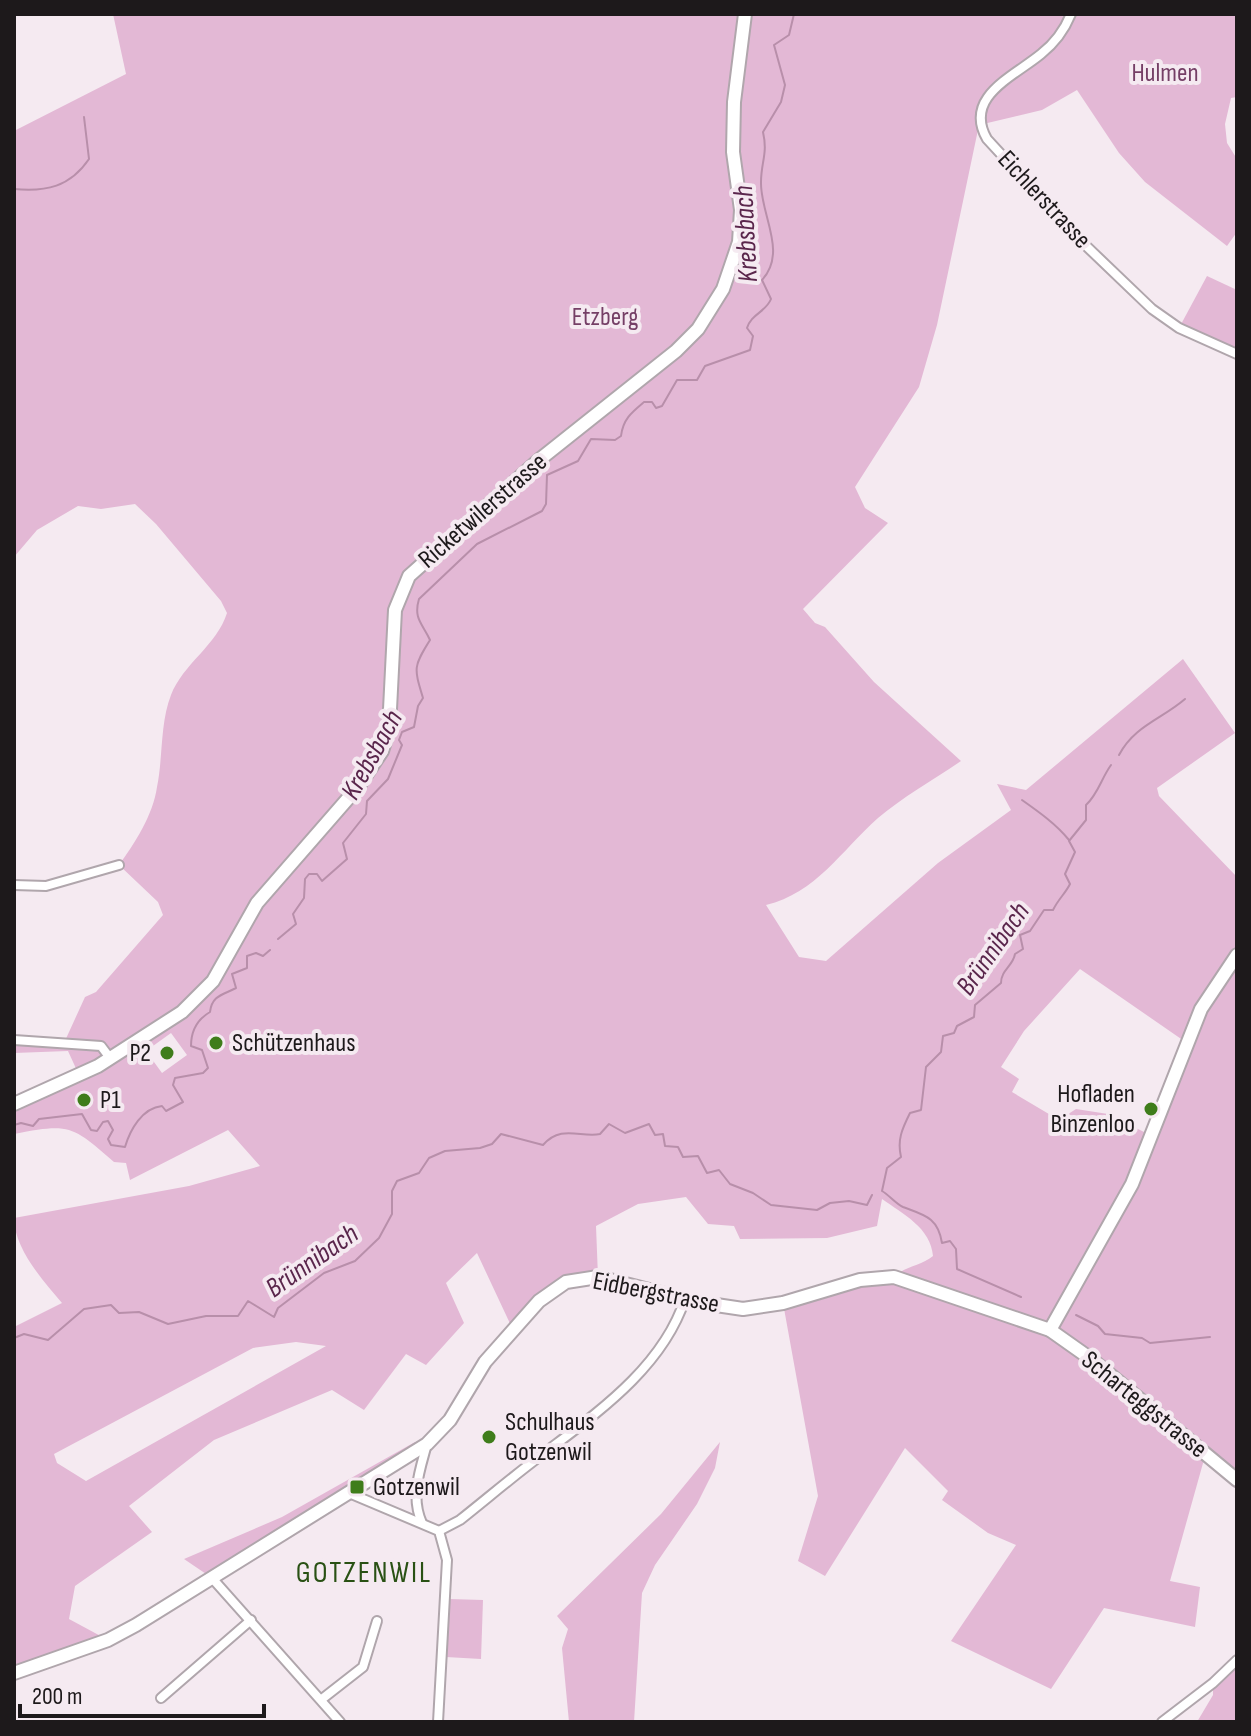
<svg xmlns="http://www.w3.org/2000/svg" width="1251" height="1736" font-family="'Sofia Sans Condensed',sans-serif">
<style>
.green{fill:#e3b8d5;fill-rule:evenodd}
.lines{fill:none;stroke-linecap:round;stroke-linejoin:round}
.stream{stroke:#b88faa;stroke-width:2}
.street-casing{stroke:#b0a6ac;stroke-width:12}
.secondary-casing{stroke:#b0a6ac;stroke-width:16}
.street{stroke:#fff;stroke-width:8}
.secondary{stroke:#fff;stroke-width:12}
.poi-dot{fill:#3f7d1b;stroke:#f5eaf1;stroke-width:3}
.labels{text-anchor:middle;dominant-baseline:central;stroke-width:8;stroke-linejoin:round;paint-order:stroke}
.park-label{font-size:26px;fill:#753f66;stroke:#f5eaf1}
.street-label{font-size:26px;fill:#1d191b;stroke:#f5eaf1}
.poi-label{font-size:26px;fill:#1d191b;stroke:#f5eaf1;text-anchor:start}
.water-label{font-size:28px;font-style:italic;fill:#5a264c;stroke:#f5eaf1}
.quarter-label{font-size:30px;letter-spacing:2px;fill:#295114;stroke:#f5eaf1}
</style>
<rect width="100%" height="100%" fill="#f5eaf1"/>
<!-- green -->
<g class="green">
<path d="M113,14h1124v83l-6,1 -6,26 2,19 10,16v73l-10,14 -82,-64 -26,-29 -42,-63 -35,20 -63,15 -42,200 -18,62 -64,100 10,21 23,15 -85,86 12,14 10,4 49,55 87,79c-28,19 -58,36 -83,57 -37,33 -62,75 -112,87l33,52 27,4 112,-98 73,-53 -14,-26 29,6 157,-131 52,74 -78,55 2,8 78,81v603l-32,-24 -35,125 30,6 -5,40 -91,-19 -53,81 -100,-48 65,-96 -28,-12 -46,-33 6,-9 -43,-43 -80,128 -27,-15 20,-65 -35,-193 111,-26c11,-11 27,-11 39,-21 -2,-28 -30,-42 -51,-57l-5,27 -50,12 -87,1 -6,-13 -26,-2 -22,-27 -48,7 -42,22 2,51 -32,5 -53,48 -36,-77 -31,30 18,40 -38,42 -20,-11 -42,56 -32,-20 -118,50 -85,66 23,26 -77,54 -6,33 39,21 -94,33v-346l48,-24c-19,-22 -48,-55 -48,-85l175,-32 71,-20 -32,-36 -98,50 -4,-17 -12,-1c-42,-36 -43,-39 -100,-28v-30l65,-29 -11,-24 -54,2v-13l50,3 21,-46 11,-5 67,-77 -5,-13 -39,-37c16,-22 34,-50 38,-78 6,-29 3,-64 14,-92 12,-31 46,-50 56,-82l-6,-12 -65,-77 -21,-20 -34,5 -23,-3 -41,24 -23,27v-426l112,-57zM1080,969l107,74 -35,93 -44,-22 -32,-5 -17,11 -47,-28 7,-13 -18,-12 23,-36zM171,1033l16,22 -25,18 -16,-22zM296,1342l30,4 -240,135 -29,-18 -3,-9 199,-106z"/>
<path d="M1207,276l30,14v64l-58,-26z"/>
<path d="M415,1442l7,5 -210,131 -28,-19 98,-42z"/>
<path d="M720,1442l-5,26 -18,36 -42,61 -13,28 -8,129h-65l-7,-74 6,-19 -11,-13 104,-102z"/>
<path d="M449,1599l34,1 -2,59 -35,-2z"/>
<path d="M1237,1660v62h-40l16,-27v-12z"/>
</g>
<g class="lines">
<!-- stream -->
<g class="stream">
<path d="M14,189c32,3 56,-2 75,-30l-5,-42"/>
<path d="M1119,755c15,-29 43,-36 66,-56"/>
<path d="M1022,800c17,12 34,24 47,40"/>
<path d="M278,939l18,-15 -3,-10 11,-16 1,-19 4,-5h8l5,7 25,-22 -4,-16 23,-29 1,-13 21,-22 14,-34 -3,-5 3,-8 12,-5 4,-21 5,-8c-9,-30 -10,-31 7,-58 -7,-16 -17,-21 -11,-41l58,-55 65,-33 4,-7 1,-29 31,-14 13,-22 24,1 6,-4c2,-17 11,-24 23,-34h8l4,6 6,-2 15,-26h20l8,-14 45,-16 3,-14 -6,-8c4,-14 19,-16 24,-29l-9,-19c26,-28 -2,-66 -1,-98 0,-20 7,-28 2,-50l18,-30 4,-17 -11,-40 15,-10 5,-21"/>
<path d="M14,1125l7,-2 12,3 6,-7 43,-5 9,16 6,1 6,-9 5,-1 5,9 -5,9 3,6 14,2c5,-17 17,-39 37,-41l4,5 17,-9 -10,-17 2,-7 28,-5 5,-5 -6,-18 -11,-4c0,-15 7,-27 19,-34 2,-17 13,-17 26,-24l-4,-14 15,-6v-12l9,-3 7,3 7,-6"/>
<path d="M1021,1297l-64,-28 -1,-20 -6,-8 -8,2c-4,-26 -18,-28 -39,-36 -7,-3 -14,-12 -21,-16l5,-23 14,-11c-4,-17 1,-28 9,-44l11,-3 5,-43 15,-15 2,-16 11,-3 3,-7 17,-9 1,-12 26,-22c0,-13 12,-17 14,-29l8,-5 -3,-14 10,-4 14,-21h9c6,-12 12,-16 17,-26l-5,-10 10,-22 -6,-11 17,-21v-15c12,-11 15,-26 25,-40"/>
<path d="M1076,1315l22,11 7,8 37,4 8,5 60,-6"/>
<path d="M14,1338l10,-4 24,6 36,-31 27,-4 8,8 20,-1 29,12 38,-8h32l10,-15 26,16 4,-9 46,-35 31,-12 24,-23 13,-24v-23l5,-10 22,-8 10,-15 16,-7 35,-3 12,-4 9,-10 42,11c18,-21 38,-7 57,-11l9,-10 16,9 24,-9 6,11 8,-1 2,12 13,1 5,10 15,-1 9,17 12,-3 11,14 23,9 18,12 46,5 13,-7 19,-2 18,4 5,-10"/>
</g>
<!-- street casing -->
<g class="street-casing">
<g id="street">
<path d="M1071,14c-7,17 -16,29 -30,40 -28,23 -78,43 -54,85l94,102 71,68 27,19 58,26"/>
<path d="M14,885l32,1 73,-21"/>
<path d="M14,1040l87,6 9,12"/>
<path d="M349,1493l90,38 8,29 -9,162"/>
<path d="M422,1523c-12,-27 -2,-53 5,-79"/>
<path d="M439,1531l21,-11c29,-23 57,-47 87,-69 54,-41 116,-85 138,-152"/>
<path d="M212,1578l128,144"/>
<path d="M161,1698l90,-78"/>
<path d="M322,1699l41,-32 14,-46"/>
<path d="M1162,1722l51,-39 24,-23"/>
</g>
</g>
<!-- secondary casing -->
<g class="secondary-casing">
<g id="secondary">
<path d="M14,1104l84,-38 84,-54 31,-31 44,-78 101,-116 24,-36 7,-22 6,-119 14,-34 130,-116 137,-109 22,-22 25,-40 16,-47 2,-32 -8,-58 1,-50 11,-88"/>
<path d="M1050,1330l82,-146 69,-175 36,-54"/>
<path d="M14,1673l94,-33 28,-15 291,-181 23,-24 35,-58 54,-61 27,-19 32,-5 98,25 47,7 40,-6 77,-23 34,-3 156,53 41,29 146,121"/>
</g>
</g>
<!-- street -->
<use href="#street" class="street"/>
<!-- secondary -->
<use href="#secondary" class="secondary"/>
</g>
<!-- markers -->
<g class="poi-dot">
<circle cx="216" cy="1043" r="8"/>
<circle cx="167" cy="1053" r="8"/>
<circle cx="84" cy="1100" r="8"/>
<circle cx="1151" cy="1109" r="8"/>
<circle cx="489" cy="1437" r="8"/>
<rect x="349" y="1479" width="16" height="16" rx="4"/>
</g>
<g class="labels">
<!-- park labels -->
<g class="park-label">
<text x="1165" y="73">Hulmen</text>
<text x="605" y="317">Etzberg</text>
</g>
<!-- street labels -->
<g class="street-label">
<text transform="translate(1044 200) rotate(47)">Eichlerstrasse</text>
<text transform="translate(483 511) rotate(-41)">Ricketwilerstrasse</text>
<text transform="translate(656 1293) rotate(11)">Eidbergstrasse</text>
<text transform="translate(1144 1405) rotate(39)">Scharteggstrasse</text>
</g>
<!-- poi labels -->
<g class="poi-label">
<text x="232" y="1043">Schützenhaus</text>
<text x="151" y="1053" text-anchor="end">P2</text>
<text x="1135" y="1094" text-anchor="end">Hofladen<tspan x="1135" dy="30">Binzenloo</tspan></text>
<text x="100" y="1100">P1</text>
<text x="505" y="1422">Schulhaus<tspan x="505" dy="30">Gotzenwil</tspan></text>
<text x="373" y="1487">Gotzenwil</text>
</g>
<!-- water labels -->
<g class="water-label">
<text transform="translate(746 234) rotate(-93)">Krebsbach</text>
<text transform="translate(372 755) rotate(-61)">Krebsbach</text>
<text transform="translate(993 949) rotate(-55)">Brünnibach</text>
<text transform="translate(312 1261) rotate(-35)">Brünnibach</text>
</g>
<!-- quarter labels -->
<g class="quarter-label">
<text x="364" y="1573">GOTZENWIL</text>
</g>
</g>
<!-- border -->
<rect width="1251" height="1736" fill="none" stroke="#1d191b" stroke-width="32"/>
<!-- scale -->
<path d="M20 1704v12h244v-12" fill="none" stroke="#1d191b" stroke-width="4"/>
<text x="32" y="1704" font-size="24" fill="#1d191b" stroke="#f5eaf1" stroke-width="6" paint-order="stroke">200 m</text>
</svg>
